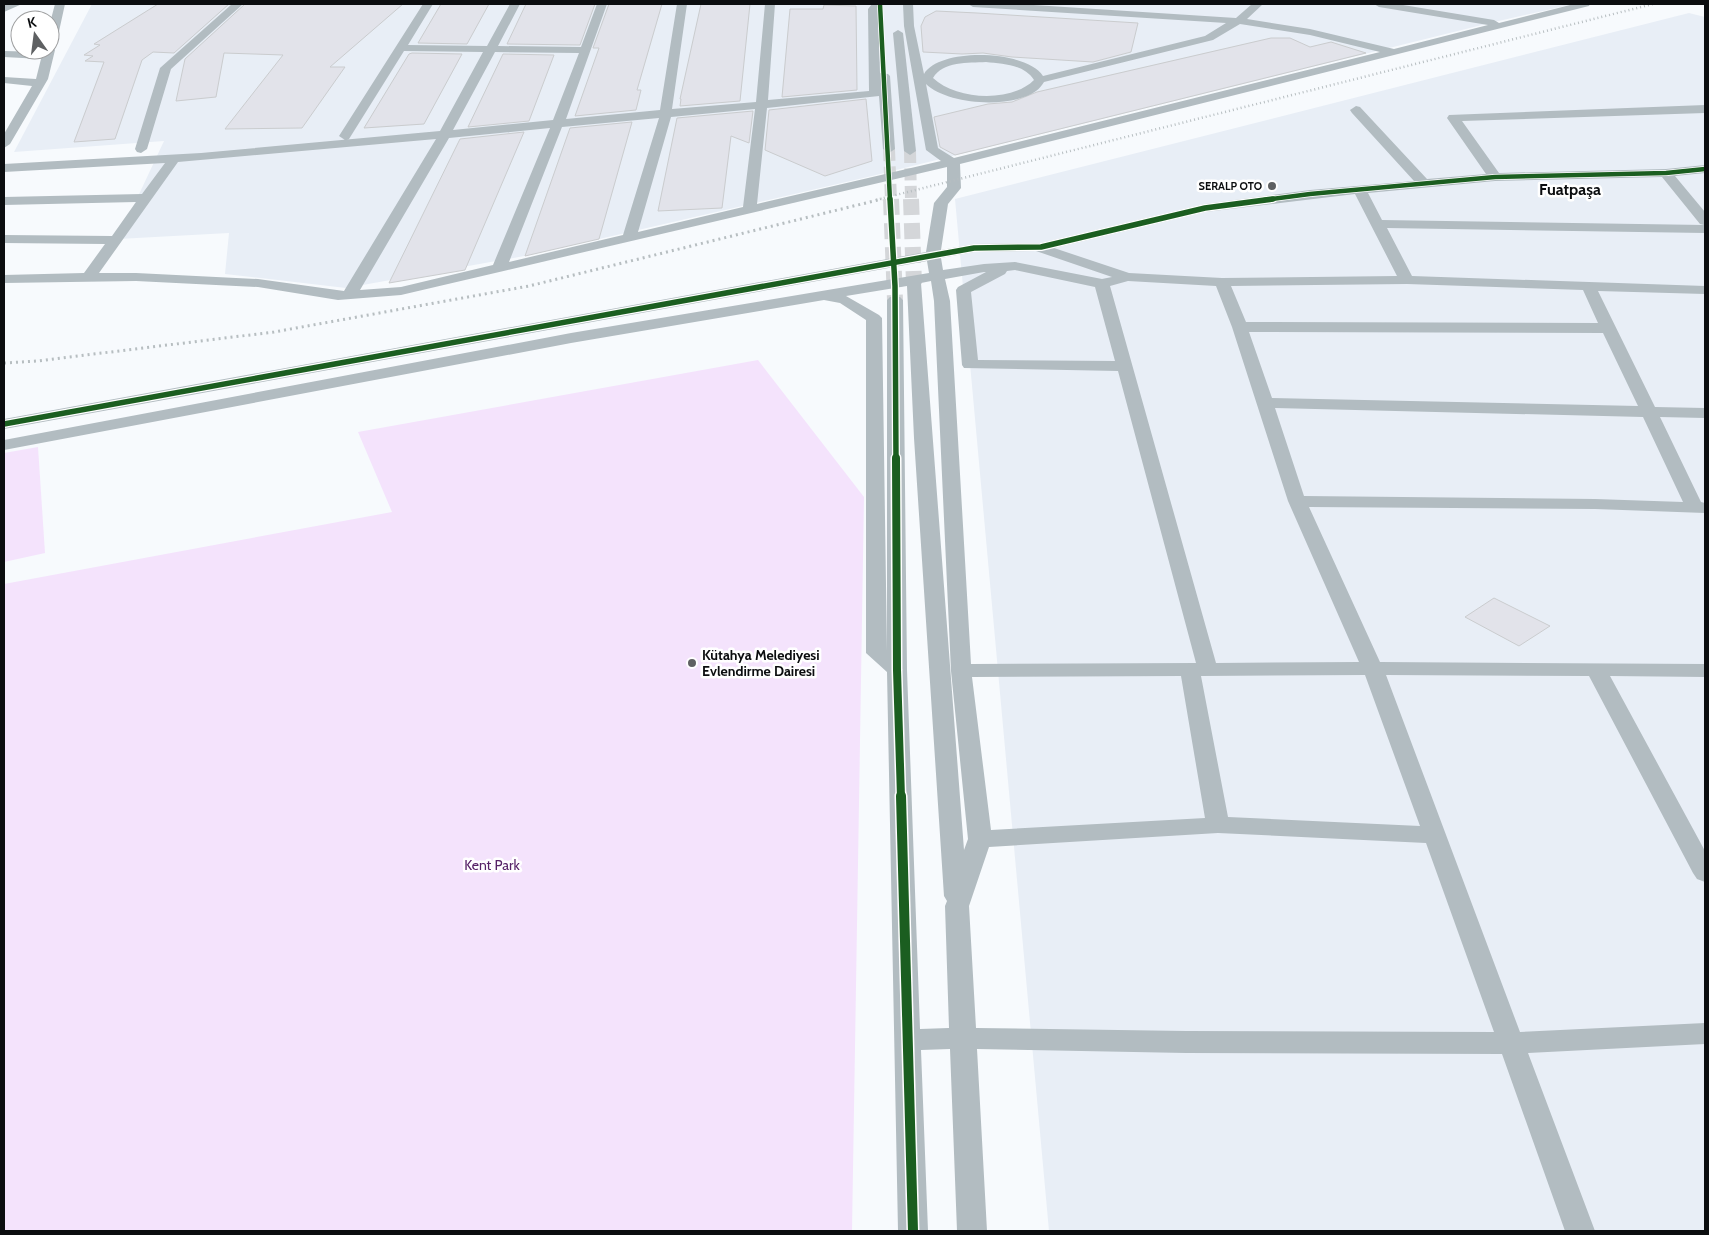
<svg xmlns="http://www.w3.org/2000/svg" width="1709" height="1235" font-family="Cabin,sans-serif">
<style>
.built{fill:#e8eef6}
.green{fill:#f4e3fc}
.building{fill:#e2e3ea;stroke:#caccce}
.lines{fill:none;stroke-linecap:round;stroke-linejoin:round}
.street-tunnel-far1{stroke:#d4d6d9;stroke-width:12;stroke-dasharray:12 5.5;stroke-linecap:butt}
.street-tunnel{stroke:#d4d6d9;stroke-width:16;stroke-dasharray:16 8;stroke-linecap:butt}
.street{fill:#b2bcc1;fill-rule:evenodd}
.rail-far1{stroke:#b7bec1;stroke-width:2.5;stroke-dasharray:1 3;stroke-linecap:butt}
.rail{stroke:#b7bec1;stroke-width:3;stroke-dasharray:2 4;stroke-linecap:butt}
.cycleway-far3-casing{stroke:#fff;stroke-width:6}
.cycleway-far2-casing{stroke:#fff;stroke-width:8}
.cycleway-far1-casing{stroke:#fff;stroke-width:11}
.cycleway-casing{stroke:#fff;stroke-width:13}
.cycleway-far3{stroke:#1b5e20;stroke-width:4.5}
.cycleway-far2{stroke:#1b5e20;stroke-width:5.5}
.cycleway-far1{stroke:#1b5e20;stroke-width:8}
.cycleway{stroke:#1b5e20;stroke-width:10}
.poi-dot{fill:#5e6062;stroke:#fff;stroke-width:2}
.labels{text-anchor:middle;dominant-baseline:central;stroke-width:5;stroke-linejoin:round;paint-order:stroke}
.far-poi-label{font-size:11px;font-weight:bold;fill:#0b0d0f;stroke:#fff;text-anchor:end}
.poi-label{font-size:14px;font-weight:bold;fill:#0b0d0f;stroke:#fff;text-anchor:start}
.park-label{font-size:14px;fill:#562267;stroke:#fff}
.far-district-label{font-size:16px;font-weight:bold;fill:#0b0d0f;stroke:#fff}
</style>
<rect width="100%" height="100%" fill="#f7fafd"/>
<!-- built -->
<g class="built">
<path d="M92,4h1482l-84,19 -618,153 -342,79 -184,33 -121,-14 4,-41 -111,6 46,-98 -150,11z"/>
<path d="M1689,13l16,4v1214h-656l-94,-1032z"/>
</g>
<!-- green -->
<g class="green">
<path d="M758,360l106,137 -12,734h-848v-647l388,-72 -34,-80z"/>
<path d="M38,447l7,106 -41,9v-109z"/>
</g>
<!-- building -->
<g class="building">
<path d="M158,4h71l-55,49 -21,-1 -11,8 -27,79 -41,3 30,-80 -19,-1 8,-5 -9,-1 16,-10 -6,-1z"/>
<path d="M245,4h158l-73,63h15l-43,61 -77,1 58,-74 -59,-2 -8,44 -40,4 9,-42z"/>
<path d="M441,4h48l-22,40 -49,-1z"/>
<path d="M526,4h69l-15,41 -73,-1z"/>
<path d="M609,4h53l-25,86h4l-5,20 -61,6 24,-68h-6z"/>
<path d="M701,4h49l-10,97 -60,5 1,-7h-1z"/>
<path d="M824,5l32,1 1,84 -75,7 8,-88h33z"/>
<path d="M936,11l41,2 161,10 -7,29 -38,10 -81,-5 -29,-4 -21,1 -39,-2 -2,-26 4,-9z"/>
<path d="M1271,38h19l20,9 21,-5 35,11 -411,102 -15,-8 -6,-30 54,-13 24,-2 25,-10z"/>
<path d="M412,53l50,1 -38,70 -60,4 45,-74z"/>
<path d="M503,54l51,1 -25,66 -61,6z"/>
<path d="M866,99l6,62 -47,15 -60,-26 4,-40z"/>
<path d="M753,111l-4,32 -18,-7 -9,72 -64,3 19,-93z"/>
<path d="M632,122l-33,117 -74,17 45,-128z"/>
<path d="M524,132l-59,138 -76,13 71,-144z"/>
<path d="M1494,598l56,28 -31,20 -54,-29z"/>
</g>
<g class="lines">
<!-- street-tunnel-far1 -->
<g class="street-tunnel-far1">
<path d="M889,149l2,51"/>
<path d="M910,151l1,49"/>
</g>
<!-- street-tunnel -->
<g class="street-tunnel">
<path d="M891,199l4,101"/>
<path d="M911,199l3,85"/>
</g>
<!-- street -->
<g class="street">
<path d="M8,4h14l-18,8v-7z"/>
<path d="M55,4h10l-9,41 -3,3 2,2 -7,29 -38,65 -6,4v-14l28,-48 -28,-3v-6l32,2 5,-20 -37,-2v-6l39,1v-2h7v-27z"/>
<path d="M232,4h11l-72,65 -24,80 -6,4 -4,-1 -2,-3 25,-81z"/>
<path d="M423,4h10l-25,41 79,1 23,-42h10l-22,42 83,1 16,-43h10l-41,115 94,-9 17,-106h10l-15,105 84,-7 9,-98h10l-7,96 101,-9 -1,-82 4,-5h10l-4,5 2,64 8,1 2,2 5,73 -6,4 -6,-4 -4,-53 -112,12 -10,96 184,-43 -15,-11 -22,-124 -1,-22h10l1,22 10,48c16,-27 102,-24 119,2l162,-40 21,-13 -253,-16 -5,-3h50l218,14 16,-14h11l-16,15 63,10 84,20 94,-24 -109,-18 -5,-3h23l97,16 5,3 75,-19h16l-1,2 -629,158 1,24 -13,16 -7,46 33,-6 67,-1 164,-39 105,-14 104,-9 -62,-68 -2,-3 6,-4 4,1 67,72 59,-5 -39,-56 2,-3 256,-10v8l-243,8 37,52 167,-4 39,-4v8l-30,3 30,36v21l-318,-5 25,48 293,10v8l-107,-3 57,116 50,1v10l-45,-1 41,85 4,1v10l-110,-4 -286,-2 71,155 325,2v13l-95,-1 95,175v31l-8,-3 -4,-6 -104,-197 -203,-1 134,357 185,-9v21l-177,9 67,178h-30l-63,-177 -316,-1 -209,-4 10,182h-30l-7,-182 -29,1 7,181h-30l-11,-559 -21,-19v-333l-26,-17 -16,-3 -253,43 -567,107v-10l567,-107 358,-60 -2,-12 -923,168v-10l922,-167 8,-49 13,-16v-20l-546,128 -63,5 -80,-13 -122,-6 -132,2v-8l80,-2 21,-29 -101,-1v-8l108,1 24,-34 -132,3v-8l138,-3 23,-31 -161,9v-8l197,-11 239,-22 43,-79 -79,-1 -55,88 -4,1 -6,-4zM1240,24l70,11 70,17 -426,106 -16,-10 -12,-64c22,21 85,25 110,7 3,-2 6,-6 8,-9l169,-42zM495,52l84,1 -26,67 -100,10zM986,62c17,2 38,2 48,18 -23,23 -78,20 -101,-2 10,-17 35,-15 53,-16zM755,109l-12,98 -105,25 33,-115zM659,118l-36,117 -114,27 53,-135zM550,128l-57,137 -92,22 -41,3 89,-152zM436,139l-92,152 -86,-12 -122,-6h-37l79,-111zM1662,177l38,47 4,1 -322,-5 -14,-27 127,-12zM1355,194l42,82 -175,2 -93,-5 -75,-25 151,-36zM1036,251l76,26 -10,2 -87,-17 -31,2 -41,6 -2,-12 33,-6zM1015,270l80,17 20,74 -137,-1 -7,-68 34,-18 2,-3zM984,272h2l-28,15 -2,3 6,75 2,3 154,3 78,292 -225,1 -21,-363 -5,-22zM931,281l3,20 17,370 17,168 -4,11 -43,-567zM1128,281l88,5 16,41 56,174 71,161 -143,1 -106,-377zM1407,284l176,6 15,33 -352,-1 -15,-36zM907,286l7,152 30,458 3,5 -2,5 4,122 -29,1 -13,-359 -4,-370 -3,-3h-10l-3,3v351l-5,-333 -3,-3 -33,-19zM1249,332l354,1 35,73 -366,-8zM1275,408l368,9 40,85 -88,-3 -291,-3zM1365,675l55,151 -192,-9 -27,-141zM1181,676l24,142 -214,12 -19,-153zM1218,833l208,10 68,189 -308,-1 -210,-3 -7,-122 20,-59z"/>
<path d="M898,30l5,3 13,118 -6,4 -6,-4 -11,-118z"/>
</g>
<!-- rail-far1 -->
<path class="rail-far1" d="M876,200l777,-196"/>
<!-- rail -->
<path class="rail" d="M4,363l33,-2 237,-29 255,-46 353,-87"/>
<!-- cycleway-far3 casing -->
<g class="cycleway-far3-casing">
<g id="cycleway-far3">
<path d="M880,4l10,196"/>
<path d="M1264,200l46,-6 185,-17 171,-4 39,-4"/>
</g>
</g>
<!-- cycleway-far2 casing -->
<g class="cycleway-far2-casing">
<g id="cycleway-far2">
<path d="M890,199l5,87 1,174"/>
<path d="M4,424l970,-176 67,-1 164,-39 68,-9"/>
</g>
</g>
<!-- cycleway-far1 casing -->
<g class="cycleway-far1-casing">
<path id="cycleway-far1" d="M896,458l1,212 4,127"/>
</g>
<!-- cycleway casing -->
<g class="cycleway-casing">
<path id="cycleway" d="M901,796l12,435"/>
</g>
<!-- cycleway-far3 -->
<use href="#cycleway-far3" class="cycleway-far3"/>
<!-- cycleway-far2 -->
<use href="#cycleway-far2" class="cycleway-far2"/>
<!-- cycleway-far1 -->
<use href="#cycleway-far1" class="cycleway-far1"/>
<!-- cycleway -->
<use href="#cycleway" class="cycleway"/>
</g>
<!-- markers -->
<g class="poi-dot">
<circle cx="1272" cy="186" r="5"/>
<circle cx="692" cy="663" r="5"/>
</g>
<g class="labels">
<!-- far-poi labels -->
<g class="far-poi-label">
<text x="1262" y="186">SERALP OTO</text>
</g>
<!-- poi labels -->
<g class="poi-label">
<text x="702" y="655">Kütahya Melediyesi<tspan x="702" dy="16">Evlendirme Dairesi</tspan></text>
</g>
<!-- park labels -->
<g class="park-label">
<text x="492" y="865">Kent Park</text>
</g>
<!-- far-district labels -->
<g class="far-district-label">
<text x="1570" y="189">Fuatpaşa</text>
</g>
</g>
<!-- border -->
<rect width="1709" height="1235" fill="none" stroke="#0b0d0f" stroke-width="10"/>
<!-- north arrow -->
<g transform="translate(35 35) rotate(346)"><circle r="24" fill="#ffffff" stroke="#9d9e9f"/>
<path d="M0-4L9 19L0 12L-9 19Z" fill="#5e6062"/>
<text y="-8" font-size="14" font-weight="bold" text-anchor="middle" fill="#0b0d0f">K</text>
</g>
</svg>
